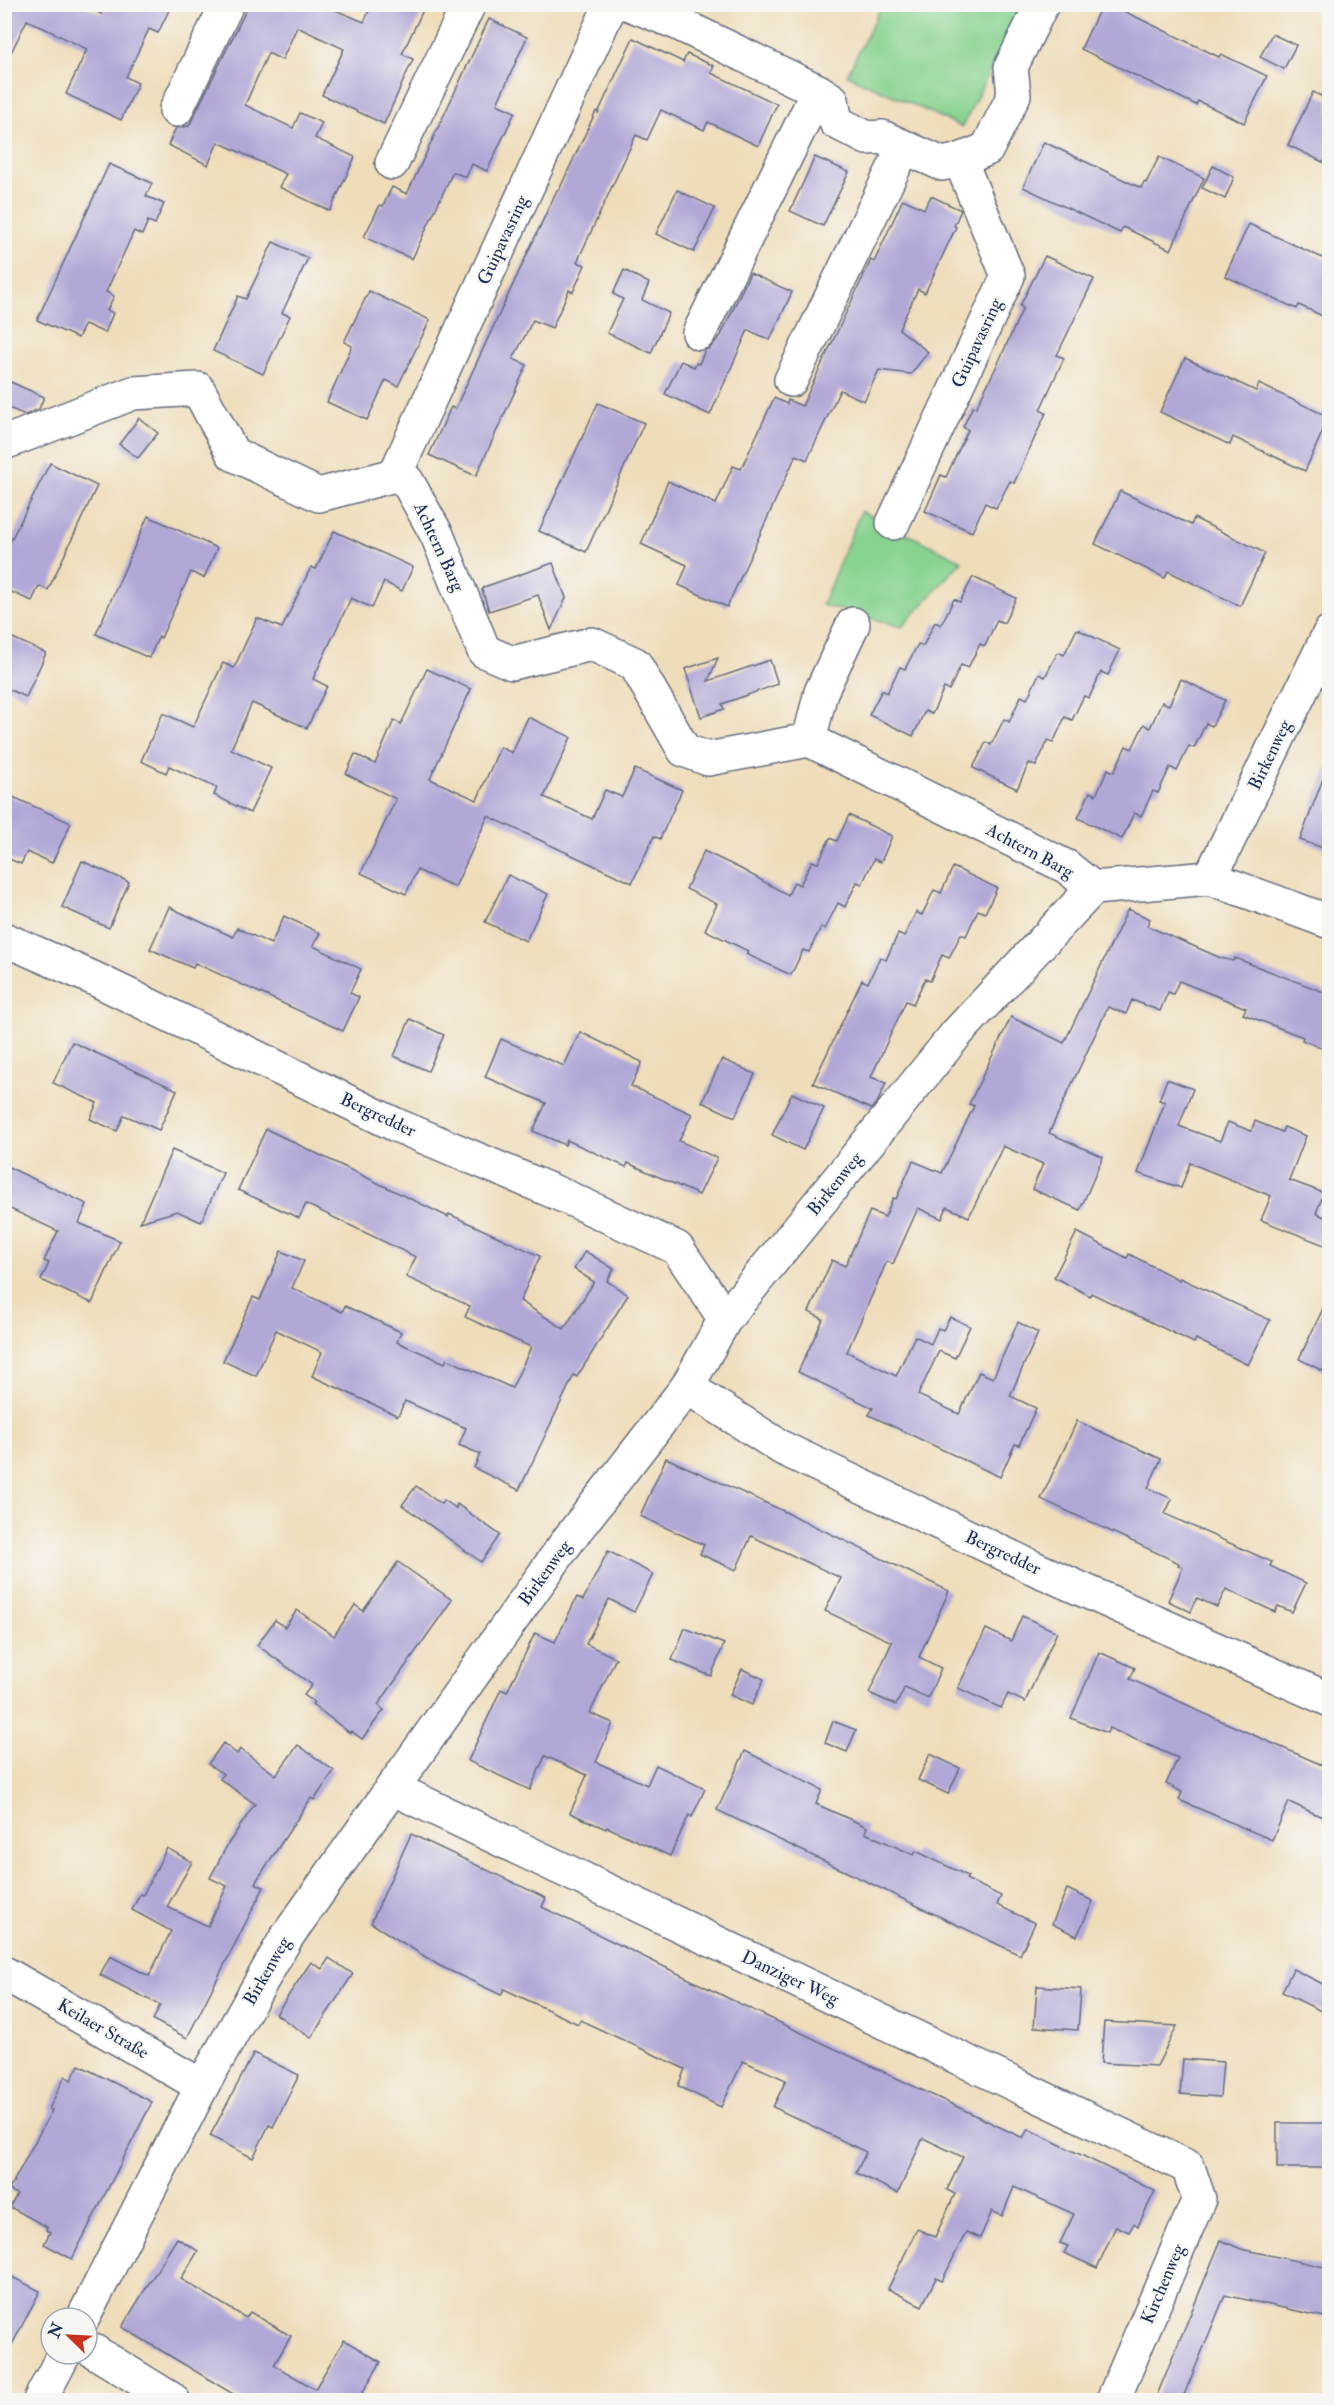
<svg xmlns="http://www.w3.org/2000/svg" width="1334" height="2405" font-family="'IM FELL Double Pica',serif">
<style>
.green{fill:#88d390;stroke:#528177;stroke-width:1.5}
.building{fill:#b1a8d7}
.lines{fill:none;stroke-linecap:round;stroke-linejoin:round}
.street-casing{stroke:#656c7e;stroke-width:36}
.street{stroke:#fff;stroke-width:33}
.labels{text-anchor:middle;dominant-baseline:central;stroke-width:4.5;stroke-linejoin:round;paint-order:stroke}
.street-label{font-size:18px;fill:#1b2f5e;stroke:#f6f6f2}
</style>
<rect width="100%" height="100%" fill="#f6f6f2"/>
<filter id="ink" filterUnits="userSpaceOnUse"><feTurbulence type="fractalNoise" baseFrequency=".0167" numOctaves="2"/><feDisplacementMap in="SourceGraphic" scale="12" xChannelSelector="R" yChannelSelector="G"/><feConvolveMatrix kernelMatrix="1 2 1 2 8 2 1 2 1" color-interpolation-filters="sRGB"/></filter>
<filter id="wash" filterUnits="userSpaceOnUse"><feTurbulence type="fractalNoise" baseFrequency=".008" numOctaves="4" result="noise"/><feDisplacementMap in="SourceGraphic" scale="24" xChannelSelector="R" yChannelSelector="G"/><feGaussianBlur stdDeviation="1.35" result="paint"/><feColorMatrix in="noise" values="0 0 0 0 0 0 0 0 0 0 0 0 0 0 0 0 0 1.4 0 .05"/><feComposite in="paint" operator="in"/></filter>
<g filter="url(#wash)">
<rect width="100%" height="100%" fill="#efddba"/>
<!-- green -->
<g class="green">
<path d="M882,5h141l-61,122 -115,-52z"/>
<path d="M861,511l101,50 -60,66 -80,-22z"/>
</g>
<g id="blocks">
<!-- building -->
<g class="building">
<path d="M4,4h78l19,10 3,-6 -6,-4h74l-14,29 -9,-4 -23,48 12,6 -17,37 -55,-26 21,-45 -60,-29 -23,47z"/>
<path d="M245,4h76l43,18 8,-18h54l-24,50 11,5 -29,65 -62,-29 22,-46 -47,-22 -15,33 -14,-7 -23,52 48,23 7,-15 22,10 -7,15 40,19 -25,54 -51,-24 7,-13 -68,-32 -10,23 -40,-20 8,-17 13,-2 4,-8 55,-112z"/>
<path d="M1102,4h7l110,53 2,-3 46,22 -23,47 -46,-22 -2,4 -115,-56z"/>
<path d="M489,19l38,18 -30,67 18,8 -28,59 -15,-7 -6,13 -13,-5 -41,87 -48,-22 16,-32 3,1 9,-19 15,7z"/>
<path d="M1272,34l24,11 -12,24 -24,-12z"/>
<path d="M633,38l50,24 4,-8 27,12 -3,7 66,31 -19,42 -50,-24 -4,8 -43,-20 -14,30 -11,-5 -59,127 8,3 -12,27 -4,-2 -17,38 -19,-8 -20,39 14,6 -51,111 -47,-21 22,-48 4,2 102,-219h2l37,-79 2,2z"/>
<path d="M1313,92l16,8v65l-41,-20z"/>
<path d="M1044,142l97,46 3,-6 2,1 13,-26 45,21 -33,72 -48,-23 -3,6 -97,-46z"/>
<path d="M815,157l34,15 -26,54 -33,-15z"/>
<path d="M109,164l43,19 -6,13 18,8 -9,20 -7,-3 -6,14 -8,-4 -28,61 8,4 -7,14 6,3 -8,20 -20,-9 -7,14 -41,-18z"/>
<path d="M1213,166l21,11 -9,22 -23,-11z"/>
<path d="M677,190l38,18 -21,44 -38,-18z"/>
<path d="M931,196l30,14 -7,16 2,1 -31,66 -7,-4 -19,40 29,23 -17,22 -32,-4 -15,31 -24,-11 -33,70 -11,-5 -69,152 -48,-22 8,-20 -46,-21 27,-63 48,23 17,-38 8,3 33,-71 13,6 1,-4 14,6 69,-146 3,2 29,-63 21,10z"/>
<path d="M1249,224l80,37v58l-30,-14 -2,4 -72,-33z"/>
<path d="M273,242l35,16 -26,55 8,3 -27,58 -50,-23 25,-55 8,3z"/>
<path d="M1045,256l49,23 -37,76 7,3 -24,52 6,3 -32,70 -4,-2 -14,27 -11,-5 -13,29 -47,-21 16,-36 5,2 22,-47 -5,-3 10,-21 3,2 24,-49 23,-51 -3,-2z"/>
<path d="M624,270l25,13 -7,17 27,13 -18,40 -44,-20 16,-34 -10,-5z"/>
<path d="M750,273l42,19 -22,48 -22,-10 -38,85 -45,-21 16,-33 13,6 2,-4 3,1 6,-14 5,-2 11,-13z"/>
<path d="M369,291l61,29 -32,66 -12,-6 -19,40 -40,-18 25,-56 -8,-4z"/>
<path d="M1185,358l71,33 3,-7 70,33 -24,54 -72,-34 -3,8 -70,-33z"/>
<path d="M4,379l40,18 -5,12 -14,6 -21,-9z"/>
<path d="M598,403l46,20 -58,129 -47,-21z"/>
<path d="M139,418l19,15 -20,25 -19,-14z"/>
<path d="M50,463l47,23 -49,104 -9,-4 -7,15 -28,-12v-35z"/>
<path d="M1120,491l71,34 3,-7 71,35 -25,53 -72,-35 -3,7 -70,-34z"/>
<path d="M148,516l69,32 -13,30 -13,-6 -30,66 -2,-2 -10,22 -53,-24z"/>
<path d="M334,531l79,36 -11,24 -18,-9 -12,26 -21,-10 -38,81 14,7 -20,42 -55,-25 -21,46 40,19 -21,45 -36,-18 3,-7 -48,-22 -3,7 -25,-12 22,-48 30,14 30,-64 11,5 23,-50 25,10 29,-61 5,2z"/>
<path d="M553,563l13,35 -15,32 -13,-35 -49,16 -7,-21 2,-3z"/>
<path d="M973,577l43,21 -12,25 -7,-3 -12,26 -5,-2 -12,24 -7,-3 -12,25 -5,-2 -12,26 -7,-3 -12,25 -44,-21 13,-25 5,3 13,-26 5,2 13,-25 5,2 12,-24 6,3 13,-26 6,3z"/>
<path d="M1077,629l43,21 -12,25 -7,-3 -12,26 -5,-2 -12,24 -7,-3 -12,26 -5,-3 -12,26 -7,-3 -12,26 -44,-21 13,-26 5,3 13,-26 5,3 12,-26 6,3 12,-25 6,3 13,-25 6,3z"/>
<path d="M4,634l42,19 -20,44 -22,-10z"/>
<path d="M718,658l-10,23 62,-21 8,24 -56,20 2,5 -23,8 -16,-48z"/>
<path d="M427,669l44,20 -41,90 47,21 23,-53 12,6 16,-36 43,20 -27,60 48,22 13,-29 17,7 13,-28 47,21 -22,49 -6,-3 -22,47 -144,-67 -33,71 -38,-17 -11,24 -45,-21 35,-74 -50,-25 9,-20 20,10 19,-44 7,4z"/>
<path d="M1181,679l44,21 -13,26 -6,-3 -12,25 -5,-2 -12,25 -7,-4 -12,26 -5,-2 -12,25 -7,-3 -12,26 -44,-21 12,-26 6,3 12,-26 6,3 12,-26 6,3 12,-25 6,4 12,-26 7,3z"/>
<path d="M1327,768h2v82l-29,-10z"/>
<path d="M4,793l67,30 -19,40 -25,-11 -6,12 -17,-7z"/>
<path d="M849,815l43,21 -11,26 -7,-3 -12,25 -5,-2 -12,25 -7,-4 -13,26 -4,-2 -12,25 -6,-2 -12,25 -45,-21 2,-3 -43,-21 12,-26 -31,-15 18,-38 37,18 47,26 6,-13 6,3 12,-24 6,2 12,-25 7,3z"/>
<path d="M82,861l47,21 -20,46 -47,-21z"/>
<path d="M953,867l44,21 -12,25 -7,-3 -12,26 -5,-2 -12,24 -7,-3 -12,26 -5,-2 -12,25 -7,-3 -35,76 15,6 -8,18 -7,8 -58,-26 49,-103 6,3 12,-26 6,3 12,-26 6,3 12,-25 6,3 12,-25 7,3z"/>
<path d="M508,875l40,19 -22,47 -41,-19z"/>
<path d="M169,907l64,30 4,-9 34,16 13,-28 36,17 -7,13 48,23 -11,24 9,4 -16,34 -148,-68 -2,5 -43,-19z"/>
<path d="M1128,909l22,10 -3,7 74,32 12,3 2,-3 94,36v57l-27,-11 1,-3 -60,-23 3,-6 -67,-27 -6,13 -5,-2 -8,19 -28,-11 -6,14 -18,-7 -59,126 54,24 -23,53 -48,-21 11,-25 -40,-18 -34,71 -22,-10 -5,12 -24,-11 -25,56 -6,-3 -40,91 49,24 19,-40 16,8 7,-16 5,2 7,-13 20,9 -15,32 -16,-7 -21,44 41,19 20,-42 14,6 25,-56 20,11 -28,63 26,12 -17,37 -4,-1 -15,33 -131,-62 4,-7 -75,-36 25,-53 -14,-7 23,-52 13,6 25,-55 15,6 8,-19 3,1 17,-38 29,12 32,-67 -5,-2 42,-87 53,26z"/>
<path d="M410,1019l34,16 -16,36 -34,-15z"/>
<path d="M580,1032l62,30 -11,24 61,28 -13,27 38,17 -18,37 -71,-32 -2,4 -59,-27 -2,5 -32,-14 13,-28 -61,-26 16,-38 63,27z"/>
<path d="M72,1042l105,48 -18,40 -35,-15 -7,16 -27,-12 7,-16 -44,-20z"/>
<path d="M722,1059l33,15 -20,43 -33,-15z"/>
<path d="M1167,1079l26,10 -14,37 41,15 8,-19 23,9 4,-10 27,11 2,-5 22,9 -17,44 35,13 -8,20 13,6v28l-68,-27 10,-24 -81,-33 -9,25 -43,-15 27,-71 -6,-2z"/>
<path d="M792,1093l32,15 -21,42 -31,-15z"/>
<path d="M266,1129l182,88 1,-3 91,42 -20,45 44,28 30,-47 -20,-13 11,-18 29,18 -7,12 21,14 -51,82 -3,-2 -55,115 -45,-22 6,-14 -21,-9 7,-17 -61,-27 -7,15 -86,-40 10,-24 -46,-22 -20,46 -33,-15 30,-64 7,3 21,-49 23,10 -12,27 50,24 3,-6 56,26 -4,10 48,21 2,-4 65,29 19,-41 -66,-30 5,-11 -64,-29 10,-20 -110,-53 -7,14 -61,-28z"/>
<path d="M172,1150l51,23 -22,49 -24,-11 -37,11z"/>
<path d="M4,1165l83,39 -8,19 41,18 -28,62 -51,-23 8,-17 -5,-2 14,-30 -54,-25z"/>
<path d="M1077,1232l50,26 2,-4 50,26 1,-2 90,42 -22,45 -52,-26 -2,4 -103,-50 -1,3 -36,-19z"/>
<path d="M1329,1296v78l-30,-15z"/>
<path d="M1077,1421l84,38 -13,29 24,11 -7,15 107,48 -2,4 36,17 -14,29 -14,-6 -3,6 -49,-23 -9,18 -20,-9 -6,14 -23,-11 15,-34 -5,-2 1,-2 -138,-64z"/>
<path d="M666,1458l111,50 172,83 -30,66 22,11 -13,30 -23,-11 -9,18 -27,-12 23,-51 -67,-31 16,-33 -90,-42 -15,34 -36,-16 4,-9 -64,-29z"/>
<path d="M416,1486l25,18 3,-4 12,8 1,-4 43,31 -19,27 -79,-57z"/>
<path d="M608,1551l45,23 -19,38 -25,-13 -23,45 30,14 -26,55 23,10 -17,39 51,23 9,-20 49,24 -13,28 -3,-2 -19,41 -63,-29 -1,2 -36,-16 17,-38 -42,-19 -15,34 -62,-29 33,-72 6,3 28,-59 20,9 22,-45 6,3z"/>
<path d="M398,1562l54,38 -74,105 6,5 -22,29 -11,-8 -1,2 -38,-29 2,-2 -10,-7 8,-10 -55,-40 18,-25 10,7 12,-17 37,26 21,-31 8,6z"/>
<path d="M1022,1616l35,16 -32,70 -17,-8 -7,14 -43,-20 28,-59 25,12z"/>
<path d="M685,1628l39,16 -13,32 -39,-16z"/>
<path d="M1099,1652l36,16 -5,11 64,29v1l135,59v52l-40,-18 -17,38 -93,-40 3,-8 -16,-8 12,-26 -69,-30 -2,5 -36,-15z"/>
<path d="M742,1669l22,10 -12,26 -22,-10z"/>
<path d="M833,1721l23,9 -9,22 -22,-9z"/>
<path d="M223,1743l14,11 3,-5 36,26 22,-30 36,26 -20,29 -3,-2 -56,85 9,4 -77,151 -34,-18 7,-15 -60,-30 10,-19 39,20 22,-45 -39,-21 8,-16 3,1 24,-47 25,14 -25,45 41,19 19,-40 -17,-8 18,-34 27,-40 -35,-25 3,-5 -15,-10z"/>
<path d="M745,1751l77,39 -6,14 51,23 -2,6 49,22 2,-4 52,25 -2,3 35,17 -4,9 38,18 -15,32 -303,-145z"/>
<path d="M930,1754l30,14 -12,26 -30,-14z"/>
<path d="M411,1834l135,64 -4,9 190,93 291,138 5,-9 127,62 -17,35 -4,-3 -5,9 -13,-6 -19,42 -33,-15 4,-7 -8,-3 14,-29 -60,-27 -12,29 -10,-5 -12,27 -14,-6 -24,49 -6,-3 -14,28 -34,-17 29,-60 18,8 20,-43 -8,-4 16,-33 -40,-19 -25,55 -42,-20 10,-21 -93,-45 13,-27 -43,-19 -22,46 -43,-21 7,-17 -105,-49 -2,4 -74,-35 -3,6 -61,-29 -69,-43z"/>
<path d="M1067,1889l26,12 -16,35 -25,-12z"/>
<path d="M329,1958l24,16 -42,64 -35,-24 35,-52 11,7z"/>
<path d="M1293,1969l36,18v28l-47,-23z"/>
<path d="M1037,1986l44,3 -3,41 -44,-3z"/>
<path d="M1104,2022l73,4 -20,40 -56,-3z"/>
<path d="M254,2053l45,22 -26,52 -4,-2 -16,33 -43,-22z"/>
<path d="M1183,2059l40,3 -3,35 -40,-3z"/>
<path d="M79,2065l73,37 -80,157 -28,-15 6,-12 -4,-2 1,-3 -37,-20 7,-13 -8,-4 43,-80 -3,-1 16,-33 6,4z"/>
<rect x="1277" y="2123" width="52" height="45"/>
<path d="M177,2238l21,13 -17,28 65,39 4,-6 41,24 -17,29 41,24 29,-49 37,22 -23,38h-115l-121,-73z"/>
<path d="M1221,2240l20,9 88,19v50l-104,-23 -43,105h-27z"/>
<path d="M4,2273l36,18 -36,69z"/>
</g>
</g>
</g>
<g filter="url(#ink)">
<use href="#blocks" fill-opacity="0" stroke="#656c7e" stroke-width="1.5"/>
<g class="lines">
<!-- street casing -->
<g class="street-casing">
<g id="street">
<path d="M629,4l48,19 141,68 14,9 4,22 31,16 15,-1 60,27 18,-4 27,-11 27,-54 -3,-28 31,-63"/>
<path d="M176,110l51,-106"/>
<path d="M392,163l77,-159"/>
<path d="M699,333l119,-242"/>
<path d="M791,380l113,-233"/>
<path d="M4,443l129,-50 65,-4 35,65 86,41 76,-20 12,6 30,54 47,116 28,12 80,-19 43,20 49,86 24,9 101,-19 258,127 26,21 117,-10 120,44"/>
<path d="M395,475l216,-471"/>
<path d="M893,523l115,-247 -48,-116"/>
<path d="M809,740l12,-48 32,-68"/>
<path d="M1210,878l120,-246"/>
<path d="M4,939l91,40 301,146 168,71 113,52 48,71"/>
<path d="M687,1387l95,61 252,120 296,132"/>
<path d="M392,1788l796,379 11,32 -86,201"/>
<path d="M4,1973l198,113"/>
<path d="M83,2318l119,-232 84,-148 283,-399 118,-152 38,-68 232,-286 136,-145"/>
<path d="M87,2347l86,53"/>
<path d="M40,2400l24,-46"/>
</g>
</g>
<!-- street -->
<use href="#street" class="street"/>
</g>
</g>
<g class="labels">
<!-- street labels -->
<g class="street-label">
<text transform="translate(503 240) rotate(-65)">Guipavasring</text>
<text transform="translate(977 343) rotate(-65)">Guipavasring</text>
<text transform="translate(439 547) rotate(65)">Achtern Barg</text>
<text transform="translate(1270 755) rotate(-64)">Birkenweg</text>
<text transform="translate(1030 851) rotate(28)">Achtern Barg</text>
<text transform="translate(378 1115) rotate(25)">Bergredder</text>
<text transform="translate(835 1184) rotate(-51)">Birkenweg</text>
<text transform="translate(1003 1553) rotate(25)">Bergredder</text>
<text transform="translate(545 1573) rotate(-54)">Birkenweg</text>
<text transform="translate(267 1971) rotate(-60)">Birkenweg</text>
<text transform="translate(790 1978) rotate(25)">Danziger Weg</text>
<text transform="translate(103 2029) rotate(30)">Keilaer Straße</text>
<text transform="translate(1163 2284) rotate(-67)">Kirchenweg</text>
</g>
</g>
<!-- margin -->
<rect width="1334" height="2405" fill="none" stroke="#f6f6f2" stroke-width="24"/>
<!-- north arrow -->
<g transform="translate(69 2336) rotate(294)"><circle r="28" fill="#f6f6f2" stroke="#9ea6b7" stroke-width="1.5"/>
<path d="M0-4.5L10 22L0 15L-10 22Z" fill="#c8321e"/>
<text y="-9" font-size="16" font-weight="bold" text-anchor="middle" fill="#1b2f5e">N</text>
</g>
</svg>
